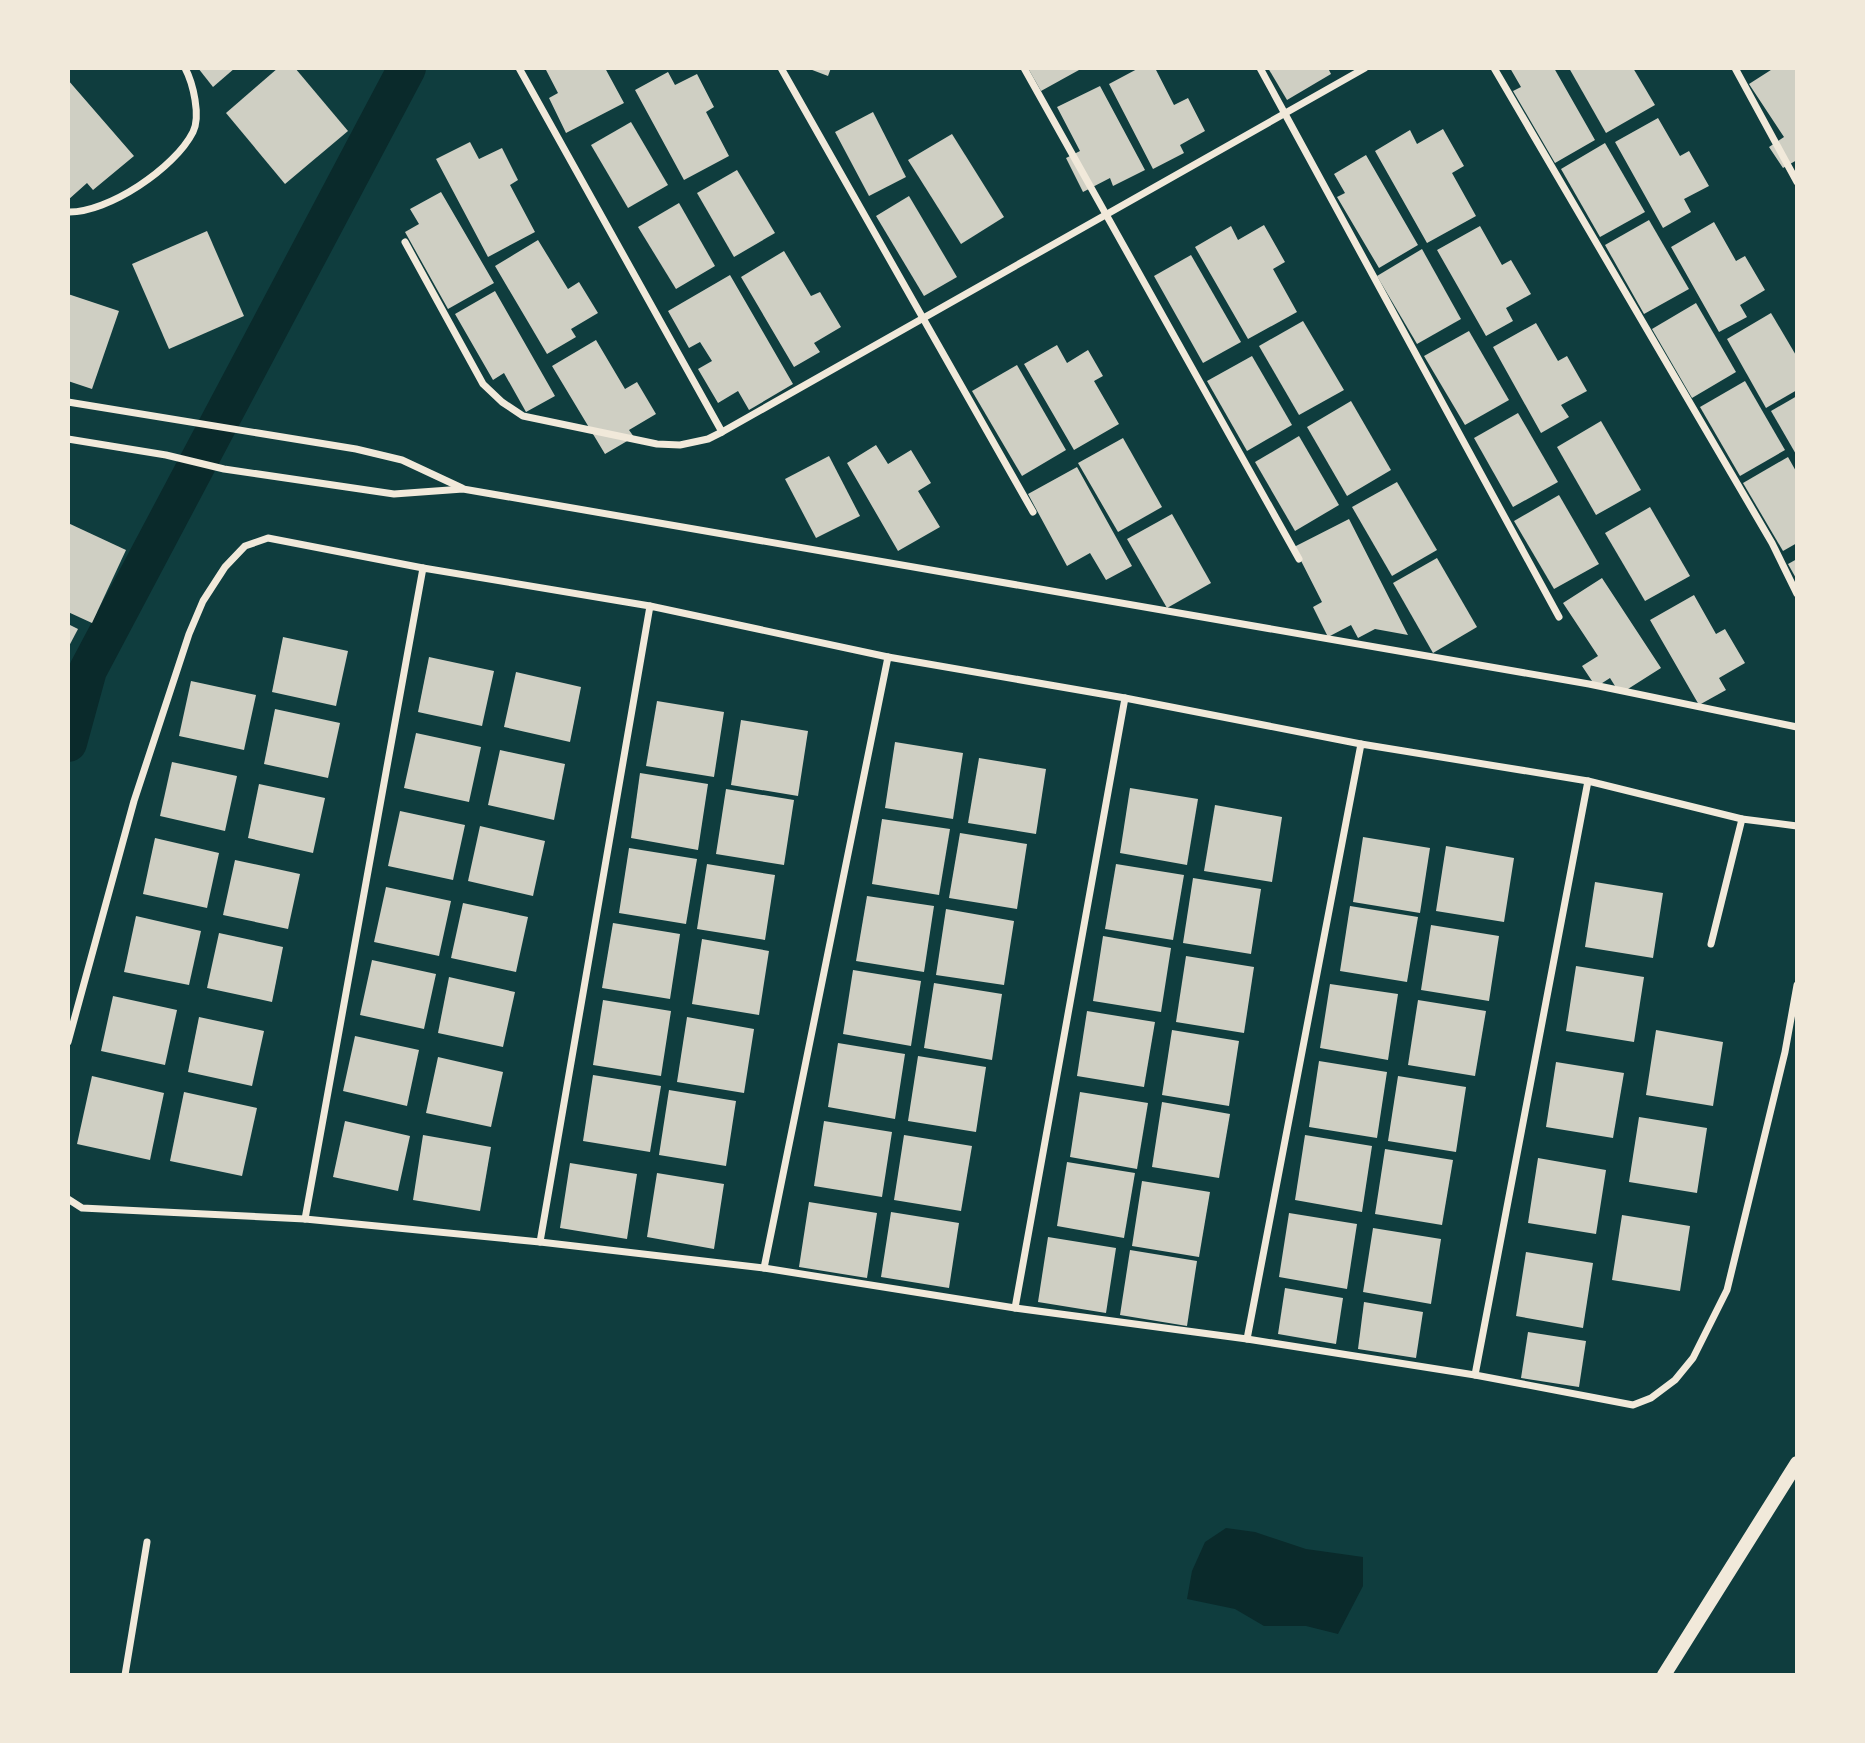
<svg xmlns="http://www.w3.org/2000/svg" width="1865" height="1743" font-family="'Archivo Narrow',sans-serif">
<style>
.water{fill:#0a2a2b}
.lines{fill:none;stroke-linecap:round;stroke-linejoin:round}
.canal{stroke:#0a2a2b;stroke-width:38}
.building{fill:#cfcfc3}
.minor{stroke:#f1e9da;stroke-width:7}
.secondary{stroke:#f1e9da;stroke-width:14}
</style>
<rect width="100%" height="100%" fill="#0f3d3e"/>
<!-- water -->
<path class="water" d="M1226,1528l29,4 51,17 57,8v29l-25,48 -32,-8h-42l-29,-17 -48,-10 5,-28 13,-29z"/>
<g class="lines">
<!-- canal -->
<path class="canal" d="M68,743l20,-73 319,-602"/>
</g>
<!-- building -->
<g class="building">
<path d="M198,68h37l-22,19z"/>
<path d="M278,68h17l53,63 -63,53 -59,-71z"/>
<path d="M545,68h60l19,35 -58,30 -17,-35 9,-5z"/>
<path d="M807,68h24l-3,8z"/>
<path d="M1028,68h50l1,2 -38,21z"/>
<path d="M1139,68h16l19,37 14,-7 17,33 -25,14 4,8 -31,16 -44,-85z"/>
<path d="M1268,68h60l3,6 -44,26z"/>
<path d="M1510,68h44l41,72 -40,23 -42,-72 8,-4z"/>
<path d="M1569,68h64l22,37 -49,28z"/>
<path d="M1774,68h20l3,4v88l-14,8 -14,-21 15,-10 -35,-53z"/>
<path d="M668,72l7,13 22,-11 17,33 -8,5 23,44 -45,24 -49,-90z"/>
<path d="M68,80l66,76 -41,34 -6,-7 -19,17z"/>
<path d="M1100,86l45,84 -32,16 -3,-8 -27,14 -17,-34 14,-7 -23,-44z"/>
<path d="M873,112l33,65 -37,19 -34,-64z"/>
<path d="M1658,118l22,38 9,-5 20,35 -25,13 7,13 -28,16 -48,-86z"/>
<path d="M631,122l37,63 -40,23 -37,-63z"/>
<path d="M1443,129l21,37 -12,7 24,43 -49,27 -52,-92 35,-21 7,14z"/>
<path d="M952,134l52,83 -43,27 -53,-84z"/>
<path d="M470,142l9,17 23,-11 16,32 -8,5 25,47 -47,25 -52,-98z"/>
<path d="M1605,143l40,69 -45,25 -39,-68z"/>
<path d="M1366,155l52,90 -39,23 -42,-71 8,-4 -11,-19z"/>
<path d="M737,170l38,63 -41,24 -37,-64z"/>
<path d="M441,192l53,91 -46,26 -43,-77 14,-8 -9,-15z"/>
<path d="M909,196l48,81 -33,19 -48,-80z"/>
<path d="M679,203l36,63 -39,23 -38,-62z"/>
<path d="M1649,220l40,69 -45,25 -39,-69z"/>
<path d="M1714,222l22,39 9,-5 20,34 -25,15 7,12 -28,15 -48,-85z"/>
<path d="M1264,225l21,37 -12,7 24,43 -49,27 -53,-92 36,-21 7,14z"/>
<path d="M1480,226l22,39 9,-5 20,34 -25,14 7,13 -27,15 -49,-86z"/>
<path d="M207,231l37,85 -75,33 -37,-85z"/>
<path d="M538,240l30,49 11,-7 19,31 -27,16 5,8 -29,17 -52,-88z"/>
<path d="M1422,249l39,70 -44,25 -40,-68z"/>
<path d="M784,251l27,45 9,-4 21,35 -27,16 6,9 -26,15 -53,-90z"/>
<path d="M1191,255l50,87 -38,21 -49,-87z"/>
<path d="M730,275l63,109 -44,26 -11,-19 -20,12 -20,-34 14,-8 -12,-19 -11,6 -21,-37z"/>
<path d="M495,291l60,105 -29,16 -22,-39 -11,7 -38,-66z"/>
<path d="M68,294l51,17 -27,78 -24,-8z"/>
<path d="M1696,303l40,69 -44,26 -40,-69z"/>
<path d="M1771,313l26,44v33l-31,18 -39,-69z"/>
<path d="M1303,321l41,69 -45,25 -40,-69z"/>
<path d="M1536,323l22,38 9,-5 20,35 -26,14 8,12 -28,16 -48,-86z"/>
<path d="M1469,331l40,69 -44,25 -41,-69z"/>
<path d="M596,340l29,49 12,-7 19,32 -27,16 5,7 -29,17 -53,-88z"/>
<path d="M1057,345l10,18 21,-13 15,26 -9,5 25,43 -45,26 -50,-86z"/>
<path d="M1252,356l40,69 -45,26 -40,-70z"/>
<path d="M1017,365l49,85 -44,26 -50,-85z"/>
<path d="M1745,381l40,69 -45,26 -40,-69z"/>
<path d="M1797,396v60l-26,-45z"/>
<path d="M1351,401l40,69 -44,26 -40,-69z"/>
<path d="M1518,413l40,69 -45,25 -39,-69z"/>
<path d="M1601,421l40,69 -45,25 -39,-68z"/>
<path d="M1299,436l40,69 -44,26 -40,-69z"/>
<path d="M1123,438l39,69 -44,25 -40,-69z"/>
<path d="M876,445l12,19 23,-14 20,33 -13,8 22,36 -42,24 -51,-88z"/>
<path d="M829,456l31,60 -44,22 -31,-59z"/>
<path d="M1788,457l9,16v70l-14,8 -40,-68z"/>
<path d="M1077,467l55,99 -26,14 -16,-27 -23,13 -39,-72z"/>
<path d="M1397,482l40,68 -45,26 -40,-69z"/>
<path d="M1559,495l40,69 -45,25 -40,-68z"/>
<path d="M1650,507l40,69 -45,25 -40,-68z"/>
<path d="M1172,514l39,69 -44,25 -40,-69z"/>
<path d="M1349,519l59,116 -33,-6 -17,9 -7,-13 -23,12 -15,-30 9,-5 -28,-55z"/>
<path d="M68,523l58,27 -34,73 -24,-11z"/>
<path d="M1437,558l40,69 -44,26 -40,-70z"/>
<path d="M1797,559v21l-9,-16z"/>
<path d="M1602,578l59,90 -41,26 -10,-16 -14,9 -14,-21 16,-10 -35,-53z"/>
<path d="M1694,595l22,39 9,-5 20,34 -26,15 7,12 -27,15 -49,-85z"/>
<path d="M68,624l10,5 -10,19z"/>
<path d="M283,637l65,14 -12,55 -64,-14z"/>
<path d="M429,657l65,14 -12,55 -64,-14z"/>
<path d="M516,672l65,15 -11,55 -66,-15z"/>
<path d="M191,681l65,14 -12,55 -65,-14z"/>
<path d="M657,701l67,11 -10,65 -68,-11z"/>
<path d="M275,709l65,14 -12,55 -64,-14z"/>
<path d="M741,720l67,11 -10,65 -67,-11z"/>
<path d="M416,733l65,14 -12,55 -65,-14z"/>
<path d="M895,742l68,11 -10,66 -68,-11z"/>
<path d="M500,750l65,14 -11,56 -66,-15z"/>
<path d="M979,758l67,11 -10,65 -68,-11z"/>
<path d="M172,762l65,14 -12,55 -65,-15z"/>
<path d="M640,773l68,11 -10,66 -67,-12z"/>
<path d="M259,784l66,14 -12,55 -65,-15z"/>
<path d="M1130,788l68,11 -11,66 -67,-12z"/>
<path d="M726,789l68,11 -10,65 -68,-11z"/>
<path d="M1215,805l67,12 -10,65 -68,-11z"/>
<path d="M400,811l65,14 -12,55 -65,-14z"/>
<path d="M882,819l68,10 -11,66 -67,-11z"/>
<path d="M480,826l65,15 -12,55 -65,-15z"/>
<path d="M960,833l67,11 -10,65 -68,-11z"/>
<path d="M1363,837l67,11 -10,65 -67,-11z"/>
<path d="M155,838l64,15 -12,55 -64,-14z"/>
<path d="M1446,846l68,12 -10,64 -68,-11z"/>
<path d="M629,848l68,11 -11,65 -67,-11z"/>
<path d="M235,860l65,14 -12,55 -65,-14z"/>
<path d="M707,864l68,11 -10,65 -68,-11z"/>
<path d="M1116,864l68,11 -11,65 -68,-11z"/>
<path d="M1193,878l68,11 -10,65 -68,-11z"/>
<path d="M1595,882l68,11 -10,65 -68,-11z"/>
<path d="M386,887l65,14 -12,55 -65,-14z"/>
<path d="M867,896l67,10 -10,66 -68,-11z"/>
<path d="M463,903l65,14 -12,55 -65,-14z"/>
<path d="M1350,906l68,11 -11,65 -67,-11z"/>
<path d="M946,909l68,12 -10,64 -68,-10z"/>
<path d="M136,916l65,15 -12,54 -65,-13z"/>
<path d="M613,923l67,11 -10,65 -68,-11z"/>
<path d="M1431,925l68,11 -10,65 -68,-11z"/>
<path d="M219,933l64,14 -11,55 -65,-14z"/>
<path d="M1103,936l68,12 -10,64 -68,-11z"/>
<path d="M702,939l67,12 -10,64 -67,-11z"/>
<path d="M1186,956l68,11 -10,66 -68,-11z"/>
<path d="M372,960l64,14 -12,55 -64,-14z"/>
<path d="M1576,966l68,11 -10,65 -68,-11z"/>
<path d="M853,970l68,11 -10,65 -68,-12z"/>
<path d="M449,977l66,15 -12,55 -65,-14z"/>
<path d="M934,983l68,11 -10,66 -68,-12z"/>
<path d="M1330,984l68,10 -10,66 -68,-12z"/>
<path d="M113,996l64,14 -12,55 -64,-14z"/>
<path d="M603,1000l68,11 -10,65 -68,-11z"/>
<path d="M1418,1000l68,11 -11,65 -67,-11z"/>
<path d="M1087,1011l68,11 -11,65 -67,-11z"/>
<path d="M199,1017l65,14 -12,55 -64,-14z"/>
<path d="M687,1017l67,12 -10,64 -67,-11z"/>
<path d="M1172,1030l67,11 -10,65 -67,-11z"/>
<path d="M1656,1030l67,12 -10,64 -67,-11z"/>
<path d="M355,1036l64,14 -12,56 -64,-15z"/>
<path d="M838,1043l67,11 -10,65 -67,-12z"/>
<path d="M918,1056l68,11 -10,65 -68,-11z"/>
<path d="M438,1057l65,15 -12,55 -65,-14z"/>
<path d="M1319,1061l68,11 -10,66 -68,-11z"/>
<path d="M1556,1062l68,11 -11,65 -67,-11z"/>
<path d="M593,1075l68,11 -11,66 -67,-11z"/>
<path d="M92,1076l72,17 -14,67 -73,-16z"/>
<path d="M1398,1076l68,11 -10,65 -68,-11z"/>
<path d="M669,1090l67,11 -10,65 -67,-11z"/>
<path d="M184,1092l73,16 -15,68 -72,-15z"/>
<path d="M1080,1092l68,11 -11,66 -67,-12z"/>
<path d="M1162,1102l68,12 -11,64 -67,-11z"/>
<path d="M1639,1117l68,11 -10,65 -68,-11z"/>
<path d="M345,1121l65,15 -12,55 -65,-14z"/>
<path d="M824,1121l68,11 -10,65 -68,-11z"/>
<path d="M423,1135l68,12 -11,64 -67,-11z"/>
<path d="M904,1135l68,11 -11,65 -67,-11z"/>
<path d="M1305,1135l67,11 -10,66 -67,-12z"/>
<path d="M1385,1149l68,11 -11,65 -67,-11z"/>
<path d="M1538,1158l68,12 -10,64 -68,-11z"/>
<path d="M1067,1162l68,11 -11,65 -67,-12z"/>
<path d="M570,1163l67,11 -10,65 -67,-11z"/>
<path d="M657,1173l67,11 -10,65 -67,-12z"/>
<path d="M1142,1181l68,11 -11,65 -67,-11z"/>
<path d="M809,1202l68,11 -10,65 -68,-11z"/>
<path d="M891,1212l68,11 -10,65 -68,-11z"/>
<path d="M1289,1213l68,11 -10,65 -68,-12z"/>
<path d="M1622,1215l68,11 -10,65 -68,-11z"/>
<path d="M1373,1228l68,11 -10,65 -68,-12z"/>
<path d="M1048,1237l68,11 -10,65 -68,-11z"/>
<path d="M1130,1250l67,11 -10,65 -67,-11z"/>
<path d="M1526,1252l67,11 -10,65 -67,-12z"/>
<path d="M1285,1288l58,10 -7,46 -58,-10z"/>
<path d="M1364,1302l59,10 -7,46 -58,-9z"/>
<path d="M1528,1332l58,9 -7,46 -58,-9z"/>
</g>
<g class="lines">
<!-- minor -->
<g class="minor">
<path d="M519,68l203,364"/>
<path d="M781,68l252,444"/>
<path d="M1024,68l275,491"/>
<path d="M1260,68l299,549"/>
<path d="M1494,68l278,475 25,51"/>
<path d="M1735,68l62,114"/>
<path d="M68,212c40,1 107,-44 125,-80 8,-16 0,-49 -8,-64"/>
<path d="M405,242l78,142 19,18 21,14 134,28 23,1 28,-6 14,-7 643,-364"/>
<path d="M68,402l288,47 46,11 60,28"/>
<path d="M68,439l98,16 58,14 170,25 69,-5 1126,195 208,43"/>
<path d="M1711,944l31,-125"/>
<path d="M68,1042l66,-241 55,-167 14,-33 22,-34 20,-21 23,-8 155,30"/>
<path d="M68,1199l14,9 223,11 235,23 224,26 251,40 232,31 228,36 158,30 18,-7 24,-18 18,-22 34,-68 58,-238 12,-67"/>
<path d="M305,1219l118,-651 227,38"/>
<path d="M540,1242l110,-636 238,51"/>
<path d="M764,1268l124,-611 237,41"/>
<path d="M1015,1308l110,-610 236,46"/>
<path d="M1247,1339l114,-595 227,37"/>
<path d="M1475,1375l113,-594 154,38 55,7"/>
<path d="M125,1675l22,-133"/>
</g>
<!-- secondary -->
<path class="secondary" d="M1664,1675l133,-212"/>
</g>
<!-- border -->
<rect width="1865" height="1743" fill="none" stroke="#f1e9da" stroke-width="140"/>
</svg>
